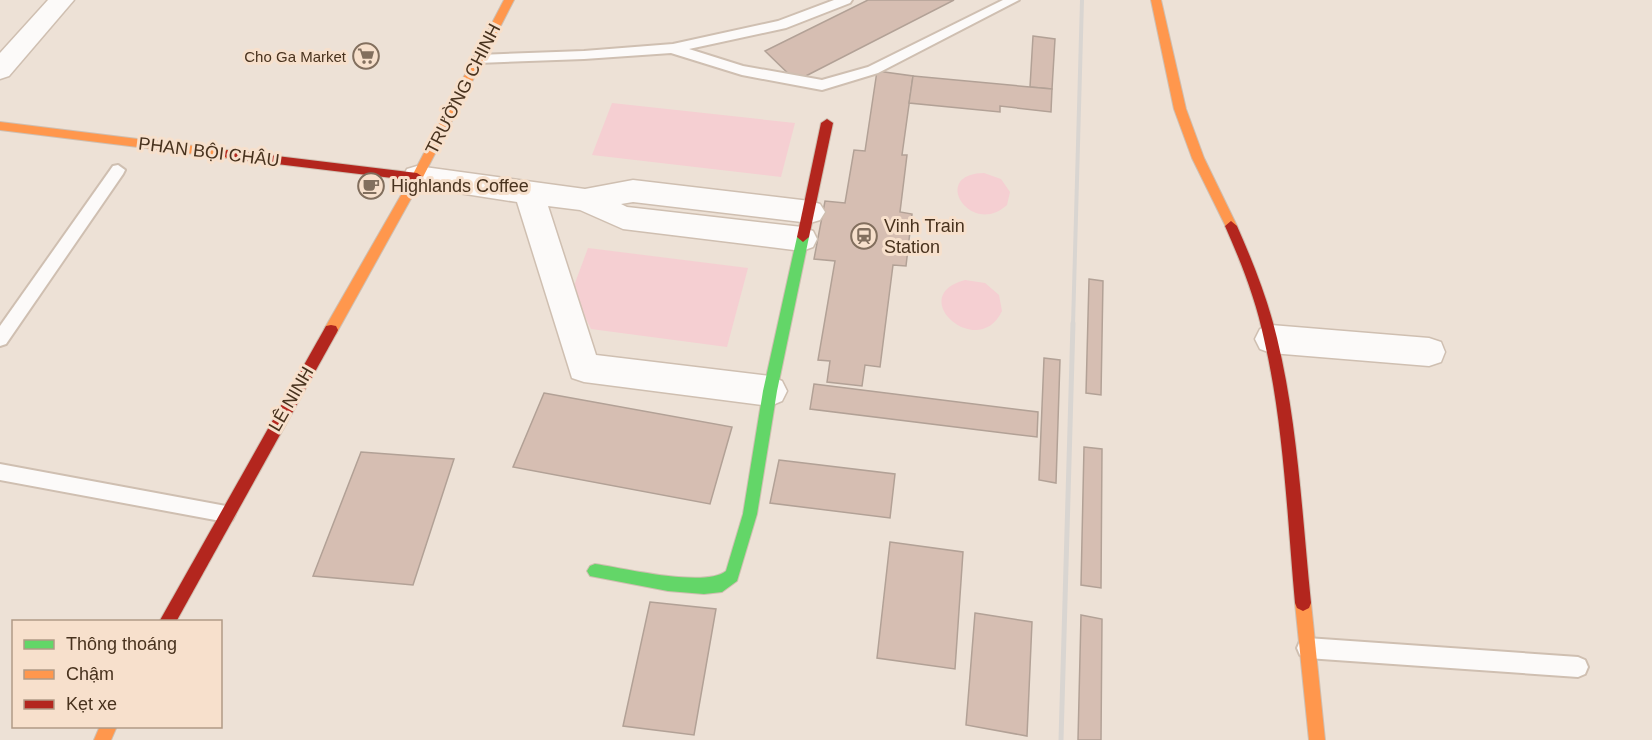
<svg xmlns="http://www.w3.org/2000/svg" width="1652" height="740" font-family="Arial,sans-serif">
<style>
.green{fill:#f5cfd2}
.building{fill:#d6beb2;stroke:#b2a196;stroke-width:1.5}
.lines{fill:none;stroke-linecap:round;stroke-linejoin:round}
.lane-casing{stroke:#cfbfb1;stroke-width:4}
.street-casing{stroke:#cfbfb1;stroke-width:3}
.fast-casing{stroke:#cfbfb1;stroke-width:2}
.slow-casing{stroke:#cfbfb1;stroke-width:2}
.jam-casing{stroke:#cfbfb1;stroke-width:2}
.lane{fill:#fcfaf9;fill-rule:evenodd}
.street{fill:#fcfaf9;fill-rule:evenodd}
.fast{fill:#63d668;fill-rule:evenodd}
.slow{fill:#ff974d;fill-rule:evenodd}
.jam{fill:#b3261e;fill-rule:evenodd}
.rail-far1{stroke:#d9d5d1;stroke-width:4}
.rail{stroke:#d9d5d1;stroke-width:5}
.labels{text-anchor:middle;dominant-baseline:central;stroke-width:6;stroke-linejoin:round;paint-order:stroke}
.far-poi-label{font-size:15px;fill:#48321e;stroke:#f7e0cc;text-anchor:end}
.street-label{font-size:18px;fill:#48321e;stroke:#f7e0cc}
.poi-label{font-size:18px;fill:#48321e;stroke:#f7e0cc;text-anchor:start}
</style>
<rect width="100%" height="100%" fill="#ede1d6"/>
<!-- green -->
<g class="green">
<path d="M612,103l183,20 -14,54 -189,-22z"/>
<path d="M984,173l17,6 9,13 -3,13c-36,33 -78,-31 -23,-32z"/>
<path d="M588,248l160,20 -21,79 -136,-18 -19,-38z"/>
<path d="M965,280l20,3 14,12 3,16c-24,51 -98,-15 -37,-31z"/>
</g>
<!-- building -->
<g class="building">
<path d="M868,0h86l-158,81 -31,-30z"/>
<path d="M1033,36l22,3 -3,50 -22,-2z"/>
<path d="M877,71l36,5 -11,79h5l-7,57 12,2 -6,52 -13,-1 -13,102 -15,-2 -3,21 -35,-4 3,-21 -12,-1 17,-99 -21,-2 11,-58 20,2 9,-53 11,1z"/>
<path d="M913,76l139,13 -1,23 -51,-6v6l-91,-9z"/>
<path d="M1089,279l14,2 -2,114 -15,-2z"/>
<path d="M1044,358l16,2 -4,123 -17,-3z"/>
<path d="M814,384l224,28 -1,25 -227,-28z"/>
<path d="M544,393l188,34 -22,77 -197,-37z"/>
<path d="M1084,447l18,2 -1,139 -20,-3z"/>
<path d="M361,452l93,7 -41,126 -100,-9z"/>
<path d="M779,460l116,14 -5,44 -120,-15z"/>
<path d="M890,542l73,10 -8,117 -78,-11z"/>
<path d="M650,602l66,7 -22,126 -71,-9z"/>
<path d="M975,613l57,9 -5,114 -61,-11z"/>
<path d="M1081,615l21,4 -1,121h-23z"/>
</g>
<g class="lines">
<!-- lane casing -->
<g class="lane-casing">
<g id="lane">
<path d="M834,0h18l-2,3 -64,25 -97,21 54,17 79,14 46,-13 135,-67h16l-141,73 -56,17 -80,-15 -71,-22 -87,6 -106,4 -7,-4 7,-4 106,-4 89,-7 105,-23z"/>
<path d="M118,165l7,5 -2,4 -117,170 -6,2v-20l113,-160z"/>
<path d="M0,464l226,42 6,2 3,6 -3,6 -6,2 -226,-42z"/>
<path d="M1307,638l271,19 7,3 3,7 -3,7 -7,3 -271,-19 -7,-3 -3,-7 3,-7z"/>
</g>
</g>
<!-- street casing -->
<g class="street-casing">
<g id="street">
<path d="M48,0h26l-65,76 -9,3v-26z"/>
<path d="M417,166l168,23 48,-9 177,21 10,3 5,8 -5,8 -10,3 -177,-21 -12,2 6,3 175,20 11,4 4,8 -4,8 -11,4 -179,-22 -43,-19 -32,-4 48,149 174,21 12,5 5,10 -5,10 -12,5 -186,-24 -12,-4 -55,-176 -110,-17 -4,-8 4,-8z"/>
<path d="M1271,325l158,13 12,4 4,10 -4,10 -12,4 -158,-13 -11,-4 -5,-10 5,-10z"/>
</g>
</g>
<!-- fast casing -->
<g class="fast-casing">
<path id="fast" d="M803,232l6,5 -32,154 -20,123 -20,67 -15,11 -18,2 -36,-3 -78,-15 -3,-5 3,-5 5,-2c28,4 110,24 131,7l17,-57 20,-123 34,-154z"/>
</g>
<!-- slow casing -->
<g class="slow-casing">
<g id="slow">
<path d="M504,0h10l-91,177 -87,157h-10l-2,-4 2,-4 86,-150z"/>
<path d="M1151,0h10l25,109 18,49 33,68 -2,3h-8l-35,-71 -18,-49z"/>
<path d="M0,122l227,28 6,4 -6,4 -227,-28z"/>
<path d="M1303,595l6,3 2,5 14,137h-16l-14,-137 2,-5z"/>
<path d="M100,726h17l-6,14h-17z"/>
</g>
</g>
<!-- jam casing -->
<g class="jam-casing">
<g id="jam">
<path d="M827,119l6,4 -24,114 -6,5 -6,-5 24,-114z"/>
<path d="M227,150l190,23 6,4 -6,4 -190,-23 -6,-4z"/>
<path d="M1231,221l6,5c16,36 31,74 40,112 21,87 25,177 34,265l-2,5 -6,3 -6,-3 -2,-5c-8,-88 -11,-178 -31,-264 -8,-39 -23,-77 -39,-113z"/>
<path d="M331,325l5,1 2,4 -2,4 -160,288h-17l167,-296z"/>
</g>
</g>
<!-- lane -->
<use href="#lane" class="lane"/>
<!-- street -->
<use href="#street" class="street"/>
<!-- fast -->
<use href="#fast" class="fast"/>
<!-- slow -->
<use href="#slow" class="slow"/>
<!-- jam -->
<use href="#jam" class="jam"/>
<!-- rail-far1 -->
<path class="rail-far1" d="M1073,325l9,-325"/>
<!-- rail -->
<path class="rail" d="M1061,740l12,-417"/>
</g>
<!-- icons -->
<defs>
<g id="supermarket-ring" transform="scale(1.35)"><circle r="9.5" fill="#f7e0cc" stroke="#826f5e" stroke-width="1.5"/><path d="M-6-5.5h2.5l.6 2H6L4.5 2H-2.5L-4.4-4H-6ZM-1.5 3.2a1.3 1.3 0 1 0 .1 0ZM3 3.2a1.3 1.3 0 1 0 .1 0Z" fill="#826f5e"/></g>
<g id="cafe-ring" transform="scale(1.35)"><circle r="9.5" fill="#f7e0cc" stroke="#826f5e" stroke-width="1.5"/><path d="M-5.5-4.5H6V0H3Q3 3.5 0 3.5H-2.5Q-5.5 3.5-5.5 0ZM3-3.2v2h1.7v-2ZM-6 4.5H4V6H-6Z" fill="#826f5e"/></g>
<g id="station-ring" transform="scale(1.35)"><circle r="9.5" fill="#f7e0cc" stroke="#826f5e" stroke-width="1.5"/><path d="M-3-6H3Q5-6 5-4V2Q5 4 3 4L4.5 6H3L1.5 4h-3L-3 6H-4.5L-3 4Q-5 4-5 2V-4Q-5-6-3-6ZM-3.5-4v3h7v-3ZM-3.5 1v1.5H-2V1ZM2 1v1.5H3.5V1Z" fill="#826f5e"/></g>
</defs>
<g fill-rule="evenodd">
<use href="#supermarket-ring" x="366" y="56"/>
<use href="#cafe-ring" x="371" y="186"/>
<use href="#station-ring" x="864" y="236"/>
</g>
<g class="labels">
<!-- far-poi labels -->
<g class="far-poi-label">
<text x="346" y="56">Cho Ga Market</text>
</g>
<!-- street labels -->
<g class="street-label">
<text transform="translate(463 89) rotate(-63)">TRƯỜNG CHINH</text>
<text transform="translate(209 152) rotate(7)">PHAN BỘI CHÂU</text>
<text transform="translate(291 399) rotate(-60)">LÊ NINH</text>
</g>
<!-- poi labels -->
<g class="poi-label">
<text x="391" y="186">Highlands Coffee</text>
<text x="884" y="226">Vinh Train<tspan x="884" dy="21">Station</tspan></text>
</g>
</g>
<!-- legend -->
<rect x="12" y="620" width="210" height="108" fill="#f7e0cc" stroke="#b19a86" stroke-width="1.5"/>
<rect x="24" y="640" width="30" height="9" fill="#63d668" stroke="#b19a86" stroke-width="1.5"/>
<text x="66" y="650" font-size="18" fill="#48321e">Thông thoáng</text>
<rect x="24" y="670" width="30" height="9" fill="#ff974d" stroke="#b19a86" stroke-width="1.5"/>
<text x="66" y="680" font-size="18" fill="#48321e">Chậm</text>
<rect x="24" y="700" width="30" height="9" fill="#b3261e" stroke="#b19a86" stroke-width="1.5"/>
<text x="66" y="710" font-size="18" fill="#48321e">Kẹt xe</text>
</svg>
